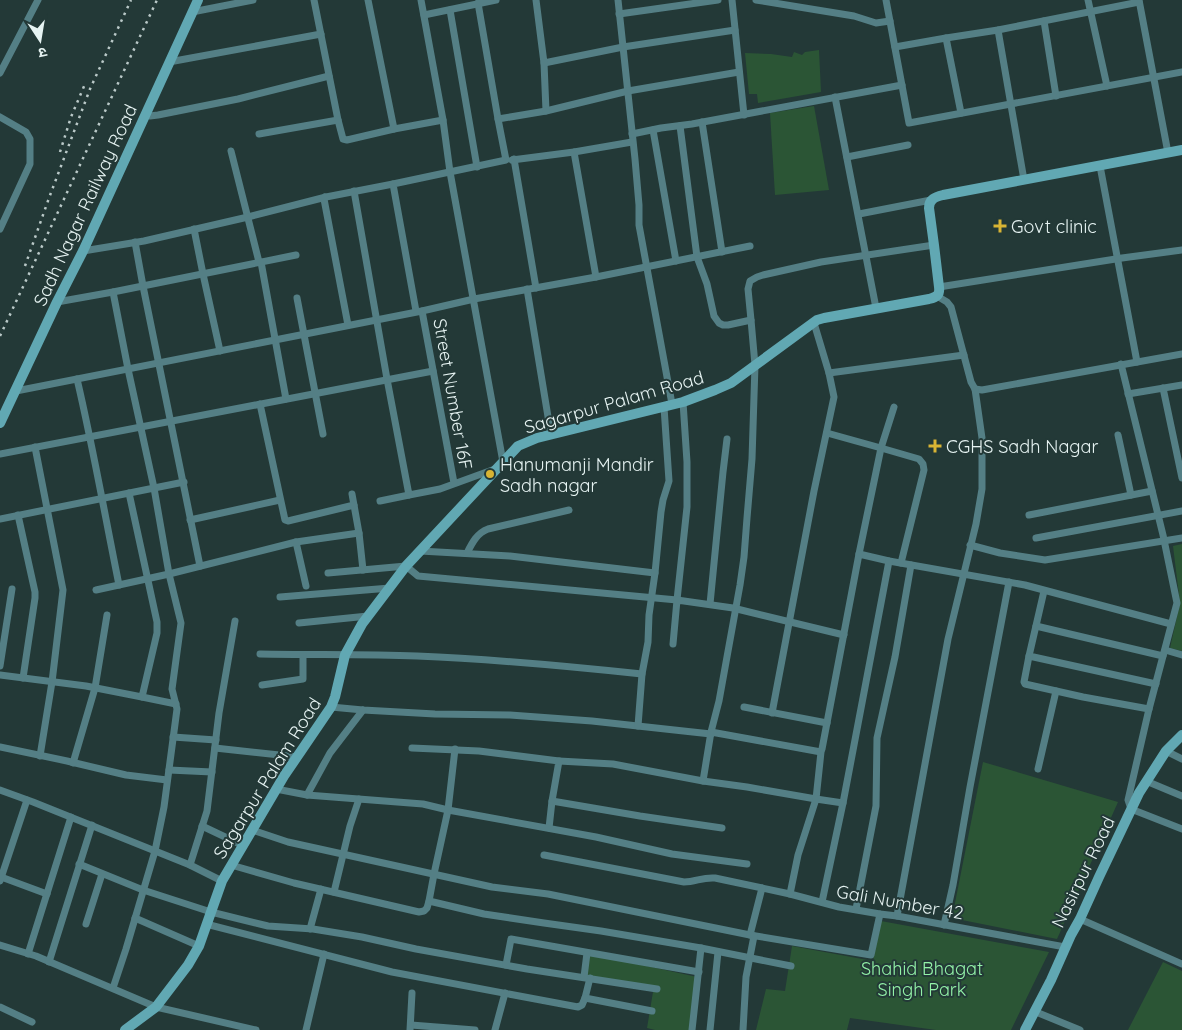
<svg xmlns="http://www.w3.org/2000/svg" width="1182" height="1030" font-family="Quicksand,'Noto Sans Devanagari',sans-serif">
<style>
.green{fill:#2b5535}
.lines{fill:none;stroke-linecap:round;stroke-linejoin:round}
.street{stroke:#547f85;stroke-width:7}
.secondary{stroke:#61a8b3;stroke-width:10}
.rail{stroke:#bac9c8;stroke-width:2.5;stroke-dasharray:2.5 5;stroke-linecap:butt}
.poi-dot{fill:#d8b434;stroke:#233937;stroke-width:2}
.labels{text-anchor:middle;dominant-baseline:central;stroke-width:4;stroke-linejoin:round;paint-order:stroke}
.street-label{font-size:18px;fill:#e6f3f2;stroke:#233937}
.poi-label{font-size:18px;fill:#e6f3f2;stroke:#233937;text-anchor:start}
.park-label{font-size:18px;fill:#93f2a8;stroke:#233937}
</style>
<rect width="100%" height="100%" fill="#233937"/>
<!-- green -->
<g class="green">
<path d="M819,50l2,42 -63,11 -1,-9h-8l-4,-41 26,1 21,3 2,-5 8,3 3,-3z"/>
<path d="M814,106l15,84 -54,5 -5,-82z"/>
<path d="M1182,544v107l-12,-3 10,-45 -7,-57z"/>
<path d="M983,762l135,40 -61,137 -105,-21z"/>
<path d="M881,921l168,31 -38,78h-75l-86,-12 -3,12h-91l10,-41 19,2 7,-45 81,15z"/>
<path d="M588,953l109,24 -7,53h-35l-8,-2 7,-42 -68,-10z"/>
<path d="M1163,962l19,9v59h-54z"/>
</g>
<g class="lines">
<!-- street -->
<g class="street">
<path d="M314,0l24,120 5,19 4,1 47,-11"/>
<path d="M368,0l26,129 49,-9"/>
<path d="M421,0l22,120 7,52 53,290"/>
<path d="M536,0l8,63 79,-16 112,-17"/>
<path d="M618,0l17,159 4,46v20l33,179"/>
<path d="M732,0l12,115"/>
<path d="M756,0l98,16 22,7 14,-2"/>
<path d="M886,0l23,123 273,-51"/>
<path d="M1088,0l19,86"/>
<path d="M1139,0l29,153"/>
<path d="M478,3l20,116 48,-8 82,-20 111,-19"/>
<path d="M450,10l27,157"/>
<path d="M192,12l61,-12"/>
<path d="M619,14l99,-14"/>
<path d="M424,15l72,-15"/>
<path d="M1044,21l12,75"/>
<path d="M998,30l26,150"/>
<path d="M895,47l51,-9"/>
<path d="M169,62l152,-28"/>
<path d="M544,63l2,48"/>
<path d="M0,73l38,-73"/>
<path d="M835,97l41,211"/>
<path d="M961,113l-15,-75 52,-8 141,-28"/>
<path d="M145,115l5,1 8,-1 80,-16 91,-23"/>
<path d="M0,117l26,15 4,7v25l-30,65"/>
<path d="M702,122l20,130"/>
<path d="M680,126l17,131 10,27 7,32 5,7 4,2h5l23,-5"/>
<path d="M653,130l23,131"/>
<path d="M259,134l79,-14"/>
<path d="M632,134l29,-6 31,-4 210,-39"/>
<path d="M231,151l28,111"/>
<path d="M574,152l22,125"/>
<path d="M847,157l61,-12"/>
<path d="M514,159l22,129"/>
<path d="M512,160l62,-8 58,-10"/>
<path d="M1100,166l37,196"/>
<path d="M354,191l33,188 22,116 31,-6 55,-20"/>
<path d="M325,197l-1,2 24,126"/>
<path d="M859,214l72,-14"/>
<path d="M194,229l9,45 17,77"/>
<path d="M135,242l8,44 57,280"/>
<path d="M83,251l61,-10 104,-24 78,-20 67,-13"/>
<path d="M261,262l25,137"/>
<path d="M939,287l183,-29 60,-8"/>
<path d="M527,289l24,146"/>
<path d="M297,298l26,136"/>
<path d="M57,302l56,-10 183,-37"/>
<path d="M416,311l-23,-127 113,-24 -8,-41"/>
<path d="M422,311l32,172"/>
<path d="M1121,364l42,171 14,68 -28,106 -21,91 3,9 51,20"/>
<path d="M829,373l135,-18"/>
<path d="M77,379c16,68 28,137 42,206"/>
<path d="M1163,388l19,90"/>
<path d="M975,389l7,1 200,-36"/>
<path d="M16,391l406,-80 52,-12 122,-22 154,-31"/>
<path d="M1128,394l54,-9"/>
<path d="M260,404l25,116 3,1 66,-16"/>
<path d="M827,433l54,15 38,11 4,5 1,6 -23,93"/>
<path d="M1118,435l13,60"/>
<path d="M35,447l28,143 -11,92 -12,74"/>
<path d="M0,454l433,-83"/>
<path d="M352,494l7,39 4,37"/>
<path d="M380,501l29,-6"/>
<path d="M18,515l17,77v6l-12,80"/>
<path d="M1029,515l123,-24"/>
<path d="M0,519l184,-37"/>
<path d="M190,520l90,-20"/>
<path d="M1036,538l146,-27"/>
<path d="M296,542l10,44"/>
<path d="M970,545l30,8 45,7 137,-22"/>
<path d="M420,551l90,5 145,17"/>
<path d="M467,553c5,-10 10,-20 21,-24l81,-19"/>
<path d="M859,554l22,-106 13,-41"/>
<path d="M328,573l78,-7 12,10 259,24 10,-93v-45l-4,-60"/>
<path d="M96,590l73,-16 127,-32 63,-9"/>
<path d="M1044,591l-15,65 127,28"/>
<path d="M280,597l110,-9"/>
<path d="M710,604l13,-132 4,-33"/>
<path d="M299,623l69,-7"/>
<path d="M1036,626l127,30"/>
<path d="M673,644l4,-44 56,8 111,27"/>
<path d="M1165,650l17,5"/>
<path d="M260,654c52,1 105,0 157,2 75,3 150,10 225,18"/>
<path d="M1029,656l-5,26 1,2 58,13 66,12"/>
<path d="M0,666l12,-77"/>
<path d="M0,675l86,11 56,11 15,-64v-11l-28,-129"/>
<path d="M262,685l41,-6v-24"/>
<path d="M142,697l34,7"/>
<path d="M331,707l32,3 72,4 75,1 82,6 119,13"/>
<path d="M744,707l83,16"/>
<path d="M772,713l42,-222 20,-94 -5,-24 -15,-50"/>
<path d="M638,726l4,-52 6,-32 1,-27 6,-42 6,-61 2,-12 6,-19 -5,-74"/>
<path d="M711,732l8,-31 21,-116 4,-28 3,-39 5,-59 3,-94 -4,-45 -3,-31 2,-8 7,-4 6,-2 58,-13 113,-17"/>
<path d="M173,737l43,3"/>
<path d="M0,747l67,14 59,14 41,5"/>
<path d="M215,748l83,9"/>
<path d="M412,748l67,3 80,10 -7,40 -3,27"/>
<path d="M1166,751l16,8"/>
<path d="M821,752l-110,-20 -8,49 44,6 69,12 5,-47 1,-3 37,-195 30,7 136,24 146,39"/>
<path d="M559,761l54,3 90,17"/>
<path d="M73,763l22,-75 12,-73"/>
<path d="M1038,769l18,-78"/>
<path d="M169,770l43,2"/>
<path d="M1146,781l36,15"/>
<path d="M276,789l31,6 116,9 25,6 148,27 76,17 75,10"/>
<path d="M0,790l33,12 157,63"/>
<path d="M307,795l23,-42 33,-43"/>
<path d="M552,801l88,15 82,12"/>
<path d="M202,826l40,19"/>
<path d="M252,830l36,12 204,45 56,7 202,41 121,20 9,-41"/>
<path d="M544,855l140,27c12,0 18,-5 31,-4l75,16 49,13 41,7 17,2 168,31"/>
<path d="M79,864l64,26 68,22 57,14 45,3 49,8 54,12 111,20 130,20"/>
<path d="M231,865l63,18 125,29 5,-1 3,-3 2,-7 5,-27 14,-64 7,-61"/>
<path d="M1,877l46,17"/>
<path d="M0,881l27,-81"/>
<path d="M222,881l-32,-16 17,-54 12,-98 16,-92"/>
<path d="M334,892l16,-66 9,-27"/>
<path d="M790,894l8,-39 18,-56 27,4 46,-242"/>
<path d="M429,901l55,13 60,9 57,8 100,17 90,18"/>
<path d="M822,902l21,-99"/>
<path d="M856,909l20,-103 1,-68 18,-81 16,-92"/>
<path d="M897,916l51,-277 28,-115 6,-35v-51l-7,-49 -4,-7 -20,-75 -4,-5 -10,-6"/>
<path d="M135,918l64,28"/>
<path d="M1080,919l102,45"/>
<path d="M86,924l16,-50"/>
<path d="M206,924l186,48 186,35 4,-2 3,-7 5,-20"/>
<path d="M944,925l9,-40 17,-98 39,-205"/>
<path d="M310,929l11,-40"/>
<path d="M750,935l12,-47"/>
<path d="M0,945l36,11 120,51 100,23"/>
<path d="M28,954l43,-137"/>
<path d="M49,962l43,-137"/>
<path d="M506,965l5,-26 188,33"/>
<path d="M584,977l3,-24"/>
<path d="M113,988l13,-39 29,-98 9,-44 13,-98 -5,-20 9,-66 -12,-49 -15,-86 -26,-119 -15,-77"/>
<path d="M585,998l67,13"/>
<path d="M0,1007l32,15"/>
<path d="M1036,1012l44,18"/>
<path d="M411,1025l64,5"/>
<path d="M306,1030l18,-76"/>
<path d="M410,1030l2,-37"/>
<path d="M495,1030l10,-37"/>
<path d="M692,1030l9,-82"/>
<path d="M710,1030l8,-78"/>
<path d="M743,1030l3,-53 8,-41"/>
</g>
<!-- secondary -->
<g class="secondary">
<path d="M0,423l57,-121 26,-51 115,-251"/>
<path d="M125,1030l31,-23 32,-42 11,-19 23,-65 62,-105 47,-69 4,-10 10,-42 17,-31 44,-58 112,-120 19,-8 146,-36 32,-12 16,-7 86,-63 7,-2 105,-19c8,-2 11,-4 10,-12l-5,-42 -5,-37c0,-9 6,-11 14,-13l239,-45"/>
<path d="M1025,1030l26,-50 20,-45 9,-16 19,-42 40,-84 27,-42 16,-16"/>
</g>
<!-- rail -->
<g class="rail">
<path d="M60,152l11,-35 14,-33"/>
<path d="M25,266l24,-68 41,-109 41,-89"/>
<path d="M0,336l157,-336"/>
</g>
</g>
<!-- markers -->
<g class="poi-dot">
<path d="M997.5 218.5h5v5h5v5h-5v5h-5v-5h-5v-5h5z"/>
<path d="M932.5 438.5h5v5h5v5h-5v5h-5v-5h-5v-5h5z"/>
<circle cx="490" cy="474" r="5"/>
</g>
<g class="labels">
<!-- street labels -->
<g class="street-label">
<text transform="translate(85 205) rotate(-65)">Sadh Nagar Railway Road</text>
<text transform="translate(453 394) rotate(80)">Street Number 16F</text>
<text transform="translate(614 402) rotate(-16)">Sagarpur Palam Road</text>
<text transform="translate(267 778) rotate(-58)">Sagarpur Palam Road</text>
<text transform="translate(1083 872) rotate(-64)">Nasirpur Road</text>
<text transform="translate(900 902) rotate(10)">Gali Number 42</text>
</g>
<!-- poi labels -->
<g class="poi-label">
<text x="1011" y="226">Govt clinic</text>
<text x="946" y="446">CGHS Sadh Nagar</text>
<text x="500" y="464">Hanumanji Mandir<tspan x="500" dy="21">Sadh nagar</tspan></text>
</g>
<!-- park labels -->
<g class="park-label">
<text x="922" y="968">Shahid Bhagat<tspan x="922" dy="21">Singh Park</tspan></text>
</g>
</g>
<!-- north arrow -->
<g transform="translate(40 40) rotate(168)" stroke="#233937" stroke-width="4" paint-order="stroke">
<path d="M0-4L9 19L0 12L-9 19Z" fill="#e6f3f2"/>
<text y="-8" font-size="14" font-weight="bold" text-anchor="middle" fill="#e6f3f2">उ</text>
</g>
</svg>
